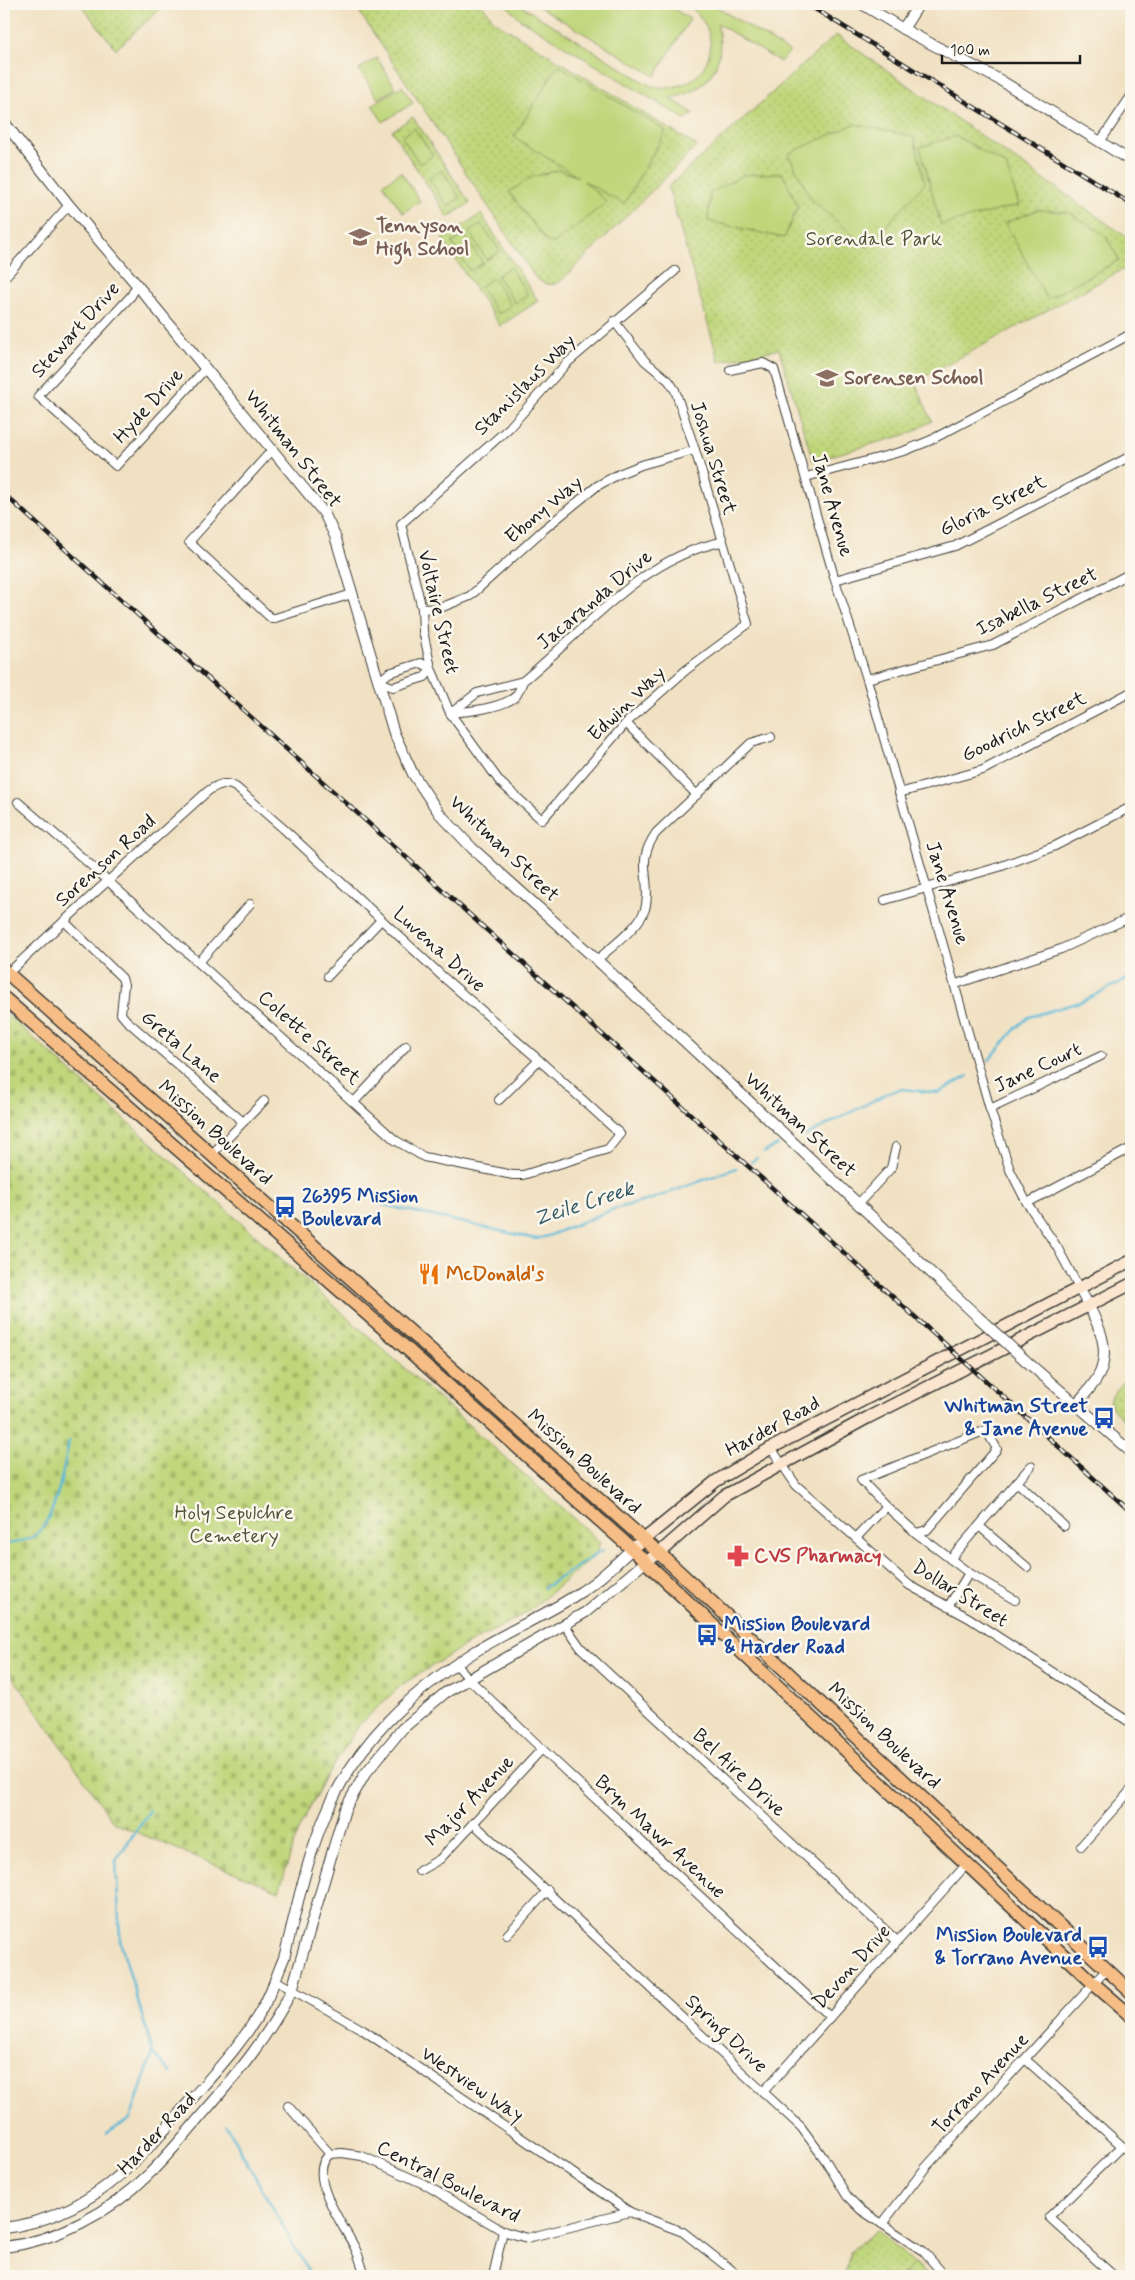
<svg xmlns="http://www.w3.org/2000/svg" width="1135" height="2280" font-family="Mynerve,sans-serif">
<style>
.green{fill:url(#green-dots);stroke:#6e794b}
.cemetery{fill:url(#cemetery-stones);stroke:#6e794b}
.pitch{fill:#bfd67a;stroke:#6e794b}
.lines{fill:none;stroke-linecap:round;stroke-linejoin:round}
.stream{stroke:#57b7d5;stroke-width:2.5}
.minor-casing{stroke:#3c3a35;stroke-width:10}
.tertiary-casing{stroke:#3c3a35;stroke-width:12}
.secondary-casing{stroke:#3c3a35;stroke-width:14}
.primary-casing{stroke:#3c3a35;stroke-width:15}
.minor{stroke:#fff;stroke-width:8}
.tertiary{stroke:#fff;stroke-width:10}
.secondary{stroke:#fbe5cf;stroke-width:11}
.primary{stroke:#f6be86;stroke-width:12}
.rail-casing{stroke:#1c1c1c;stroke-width:4.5}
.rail{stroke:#fbf7ec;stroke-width:2.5;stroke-dasharray:8;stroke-linecap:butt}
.tertiary-bridge-casing{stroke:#3c3a35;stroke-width:12;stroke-linecap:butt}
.tertiary-bridge{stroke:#fff;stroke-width:10}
.labels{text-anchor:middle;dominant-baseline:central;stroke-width:5;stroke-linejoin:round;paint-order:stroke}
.education-label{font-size:20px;font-weight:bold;fill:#785e54;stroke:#fbf7ec;text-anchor:start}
.park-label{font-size:20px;fill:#4d5438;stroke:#fbf7ec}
.street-label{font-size:20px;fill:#1c1c1c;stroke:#fbf7ec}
.transit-label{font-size:20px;font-weight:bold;fill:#164399;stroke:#fbf7ec;text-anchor:start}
.food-label{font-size:20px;font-weight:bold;fill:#c56008;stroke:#fbf7ec;text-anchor:start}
.health-label{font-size:20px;font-weight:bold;fill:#be3a42;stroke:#fbf7ec;text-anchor:start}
.water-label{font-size:21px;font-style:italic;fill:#345a66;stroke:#fbf7ec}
</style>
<defs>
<pattern id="green-dots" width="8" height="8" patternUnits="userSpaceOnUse" patternTransform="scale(1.25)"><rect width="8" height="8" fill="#bfd67a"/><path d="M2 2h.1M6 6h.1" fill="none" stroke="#a4b769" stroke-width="1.8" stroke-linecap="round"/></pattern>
<pattern id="cemetery-stones" width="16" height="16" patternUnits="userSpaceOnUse" patternTransform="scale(1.25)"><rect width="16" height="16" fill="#bfd67a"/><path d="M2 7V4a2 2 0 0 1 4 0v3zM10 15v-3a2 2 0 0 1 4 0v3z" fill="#a4b769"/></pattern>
</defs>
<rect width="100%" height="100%" fill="#fbf7ec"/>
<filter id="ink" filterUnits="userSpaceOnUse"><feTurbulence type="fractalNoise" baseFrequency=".02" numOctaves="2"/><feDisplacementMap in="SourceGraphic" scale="10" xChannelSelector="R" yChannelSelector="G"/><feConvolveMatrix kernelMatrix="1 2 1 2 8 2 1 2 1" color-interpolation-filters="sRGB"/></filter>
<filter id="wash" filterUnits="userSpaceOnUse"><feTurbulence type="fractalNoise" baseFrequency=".0096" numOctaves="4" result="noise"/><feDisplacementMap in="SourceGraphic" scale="20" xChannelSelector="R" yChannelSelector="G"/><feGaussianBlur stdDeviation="1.12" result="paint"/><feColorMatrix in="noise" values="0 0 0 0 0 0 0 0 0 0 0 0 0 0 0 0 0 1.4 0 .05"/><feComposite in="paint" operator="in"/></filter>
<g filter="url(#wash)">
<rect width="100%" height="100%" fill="#f1e1c3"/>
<!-- green -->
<g class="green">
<path d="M80,4h86l-50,45z"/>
<path d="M354,4h128l12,17 203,125 -137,136c-10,5 -17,2 -25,-5z"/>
<path d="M836,35l295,205v25l-216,117 17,39 -21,12 -98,28 -34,-112 -60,13 -51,-175z"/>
<path d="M413,117l57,86 -22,14 -56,-86z"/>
<path d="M481,214l57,87 -38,25 -58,-87z"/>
<path d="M1131,1374v52c-30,-25 -25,-24 0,-52z"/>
<path d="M876,2229l47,43 4,4h-82l5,-24z"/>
</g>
<!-- cemetery -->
<path class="cemetery" d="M4,1012l596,530 -4,13 -70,58 -63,34 -62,38 -42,40 -34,53 -27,53 -19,60 -165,-68 -110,-159z"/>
<!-- pitch -->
<g class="pitch">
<path d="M505,4h13l131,81c55,16 86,-50 36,-81h27l78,48 -10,10 -63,-39c10,38 -6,69 -47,75l23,15 -7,7 -166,-101z"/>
<path d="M535,4h131l24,15 -35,57z"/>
<path d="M377,58l19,30 -18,11 -19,-30z"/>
<path d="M558,65l108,66 -42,73 -40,-23 23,21 -53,41 -7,-1 -38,-50 23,-15 27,-7 19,7 -64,-40z"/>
<path d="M402,86l11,17 -30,19 -11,-17z"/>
<path d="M855,124l59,13 11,46 -58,64 -55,-47 -24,-46z"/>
<path d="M414,128l19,27 -13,9 -18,-27z"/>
<path d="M956,136l50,29 13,40 -78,20 -21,-78z"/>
<path d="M442,170l18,28 -12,8 -19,-27z"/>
<path d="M401,172l19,29 -17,12 -20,-29z"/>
<path d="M782,173l16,33 -14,32 -76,-17 2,-28 33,-18z"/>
<path d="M1037,210l31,2 37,23 14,25 -72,39 -42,-76z"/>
<path d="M481,224l19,27 -13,9 -18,-28z"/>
<path d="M464,235l19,28 -13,8 -18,-28z"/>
<path d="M510,267l18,28 -13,8 -18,-27z"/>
<path d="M493,278l18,28 -13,8 -18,-27z"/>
<path d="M914,2264l11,12h-22l-1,-1z"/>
</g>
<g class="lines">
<!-- stream -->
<g class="stream">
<path d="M989,1060l28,-33 12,-10 54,-16 48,-24"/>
<path d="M805,1136l85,-44 12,-3 36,4 30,-17"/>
<path d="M764,1152l14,-7"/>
<path d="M751,1162l6,-4"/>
<path d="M379,1204l157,35 12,-3 66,-27 35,-9 87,-32"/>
<path d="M4,1544c9,0 22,-3 30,-8 22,-15 30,-70 35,-95"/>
<path d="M544,1588l59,-38"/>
<path d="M150,1810l-34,50 4,80 33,113 18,20"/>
<path d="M226,2125l85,151"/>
<path d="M106,2134l24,-15 23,-66"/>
</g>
</g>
</g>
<g filter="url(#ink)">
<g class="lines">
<!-- minor casing -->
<g class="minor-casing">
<g id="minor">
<path d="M1100,142l31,-46"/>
<path d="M4,278l65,-73"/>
<path d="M137,285l-6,11 -93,100 78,70 90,-98"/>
<path d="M614,321l31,40 24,20 6,9 20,60 53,174 -62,46 -60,53 -84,97 -42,-38 -50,-69 -19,-45 -8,-37 -1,-22 -21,-85 108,-96 57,-64 109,-93"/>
<path d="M730,370l33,-7 11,6 61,211 32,99 123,430 20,61 17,33 30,44 22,41"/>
<path d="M273,449l-84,93 83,77 80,-25"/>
<path d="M806,477l98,-26 25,-10 202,-107"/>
<path d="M835,580l120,-34 176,-90"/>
<path d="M422,609l18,-1 30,-12 73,-66 54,-44 22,-12 22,-9 54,-15"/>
<path d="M421,663l10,5 -6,9 -32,10 -15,-5 11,-9z"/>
<path d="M867,679l126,-34 138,-72"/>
<path d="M450,713c17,-1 53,-5 66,-17 3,-4 5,-10 7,-15 61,-50 118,-123 198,-139"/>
<path d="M451,713l26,-20 46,-12"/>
<path d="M626,723l71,72"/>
<path d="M899,793l84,-23 148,-78"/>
<path d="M885,900l114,-33 56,-21 76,-39"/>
<path d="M64,921l58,57 2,7 -3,29 5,6 116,101"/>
<path d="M597,960c14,-13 47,-36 49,-55 5,-30 -11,-42 10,-72l95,-90 20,-6"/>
<path d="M200,961l50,-57"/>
<path d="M5,976l95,-88 8,-7 100,-90c10,-7 18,-10 29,-3l49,43 156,145 97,84 81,74 -12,15 -85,26h-10l-89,-18 -29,-17 -287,-259 -7,-7 -83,-72"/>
<path d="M328,976l53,-56"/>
<path d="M956,984l105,-35 70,-32"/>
<path d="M499,1100l40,-40"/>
<path d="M355,1101l51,-55"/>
<path d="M990,1109l111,-53"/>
<path d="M211,1155l53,-54"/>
<path d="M859,1203l32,-35 5,-21"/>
<path d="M1027,1203l104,-55"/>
<path d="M771,1448l25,37 113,100 60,33 162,105"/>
<path d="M1017,1482l47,44"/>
<path d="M979,1526l48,41"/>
<path d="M916,1533l53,40 46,27"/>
<path d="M856,1538l30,-32 30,27 11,-3 70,-81 -11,-19 -125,50 25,26"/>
<path d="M950,1559l81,-93"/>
<path d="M948,1607l21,-34"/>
<path d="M564,1624l17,24 316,293"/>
<path d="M457,1665l12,14 73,70 288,268"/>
<path d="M473,1823l328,304 25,34 21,35 14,14 62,41 22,25"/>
<path d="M1081,1846l50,-56"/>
<path d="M419,1871l21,-12 102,-110"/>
<path d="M507,1935l41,-45"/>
<path d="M275,1980l88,50 267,182"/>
<path d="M1025,2059l106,95"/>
<path d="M763,2092l203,-227"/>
<path d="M288,2106l42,48"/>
<path d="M330,2154l12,-1 20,3 62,28 79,47 24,7 103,-26 53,20 56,44"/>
<path d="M330,2154c-26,21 16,74 26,96 4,9 6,18 10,26"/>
<path d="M882,2224l44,-57 181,-198"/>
<path d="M493,2276l10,-45"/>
<path d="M1114,2276l-65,-59 73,-71"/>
</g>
</g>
<!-- tertiary casing -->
<g class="tertiary-casing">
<g id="tertiary">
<path d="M862,4l41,25 97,51 131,81"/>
<path d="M903,29l16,-25"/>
<path d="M4,122l65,83 68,80 187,228 11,23 59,197 19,41 26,39 33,35 125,112 184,171 197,186"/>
<path d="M1025,1360l106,92"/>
<path d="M1076,1405c7,-9 14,-16 20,-25 20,-31 -2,-64 -17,-92"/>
<path d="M4,2228c85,-11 132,-64 184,-125 27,-31 55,-60 75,-96 9,-16 14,-33 21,-49 12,-47 22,-97 41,-142 31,-74 86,-124 151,-165 35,-22 73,-37 106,-60 18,-11 34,-28 50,-42"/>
<path d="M4,2247c52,-6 107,-35 144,-72 21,-20 39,-43 58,-65 33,-38 63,-75 86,-120l53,-181 20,-35 37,-45 43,-36 141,-81 58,-49"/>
</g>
</g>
<!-- secondary casing -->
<g class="secondary-casing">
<g id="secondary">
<path d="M632,1549l84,-68 55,-33 360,-187"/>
<path d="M644,1563l15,-10 65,-57 143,-78 264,-134"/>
</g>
</g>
<!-- primary casing -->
<g class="primary-casing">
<g id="primary">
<path d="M4,970l655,583 472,439"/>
<path d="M4,998l402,350 226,201 462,435 37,32"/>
</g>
</g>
<!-- minor -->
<use href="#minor" class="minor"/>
<!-- tertiary -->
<use href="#tertiary" class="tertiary"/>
<!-- secondary -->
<use href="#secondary" class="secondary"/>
<!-- primary -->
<use href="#primary" class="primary"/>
<!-- rail casing -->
<g class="rail-casing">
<g id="rail">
<path d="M807,4l324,200"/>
<path d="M4,494l1127,1018"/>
</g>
</g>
<!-- rail -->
<use href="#rail" class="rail"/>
<!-- tertiary-bridge casing -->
<g class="tertiary-bridge-casing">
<path id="tertiary-bridge" d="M978,1317l47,43"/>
</g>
<!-- tertiary-bridge -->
<use href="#tertiary-bridge" class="tertiary-bridge"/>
</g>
</g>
<!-- icons -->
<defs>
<g id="school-bare" transform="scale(1.725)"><path d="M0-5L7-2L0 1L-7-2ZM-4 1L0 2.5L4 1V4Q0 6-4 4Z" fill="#8d6e63" stroke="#fbf7ec" stroke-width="2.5" paint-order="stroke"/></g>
<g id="bus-bare" transform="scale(1.725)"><path d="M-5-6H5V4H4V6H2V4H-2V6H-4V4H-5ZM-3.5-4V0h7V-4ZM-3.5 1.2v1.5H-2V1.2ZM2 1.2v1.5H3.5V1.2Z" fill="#1a4fb4" stroke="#fbf7ec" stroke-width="2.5" paint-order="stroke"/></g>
<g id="restaurant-bare" transform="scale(1.725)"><path d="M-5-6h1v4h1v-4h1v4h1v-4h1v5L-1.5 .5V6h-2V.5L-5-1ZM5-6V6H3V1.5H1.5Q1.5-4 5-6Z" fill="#e8710a" stroke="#fbf7ec" stroke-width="2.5" paint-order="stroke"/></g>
<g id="pharmacy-bare" transform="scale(1.725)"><path d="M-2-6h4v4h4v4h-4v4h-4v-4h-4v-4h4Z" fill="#e0444e" stroke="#fbf7ec" stroke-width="2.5" paint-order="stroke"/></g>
</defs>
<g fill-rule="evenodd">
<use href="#school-bare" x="360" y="237"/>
<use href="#school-bare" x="827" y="378"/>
<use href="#bus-bare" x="285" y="1207"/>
<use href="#restaurant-bare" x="429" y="1274"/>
<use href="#bus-bare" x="1104" y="1418"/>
<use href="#pharmacy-bare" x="738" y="1556"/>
<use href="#bus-bare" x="707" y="1635"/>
<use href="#bus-bare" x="1098" y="1947"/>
</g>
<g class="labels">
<!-- education labels -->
<g class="education-label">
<text x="376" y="226">Tennyson<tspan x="376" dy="23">High School</tspan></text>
<text x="844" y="378">Sorensen School</text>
</g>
<!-- park labels -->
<g class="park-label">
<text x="874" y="239">Sorendale Park</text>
<text x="234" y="1513">Holy Sepulchre<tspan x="234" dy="23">Cemetery</tspan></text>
</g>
<!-- street labels -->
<g class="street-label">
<text transform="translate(76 330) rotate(-48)">Stewart Drive</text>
<text transform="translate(525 385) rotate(-45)">Stanislaus Way</text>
<text transform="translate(149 406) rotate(-48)">Hyde Drive</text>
<text transform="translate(293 449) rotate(52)">Whitman Street</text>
<text transform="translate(713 458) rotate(73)">Joshua Street</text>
<text transform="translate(832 505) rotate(74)">Jane Avenue</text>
<text transform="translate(993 506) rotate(-26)">Gloria Street</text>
<text transform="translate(544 510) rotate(-40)">Ebony Way</text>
<text transform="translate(595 600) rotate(-40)">Jacaranda Drive</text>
<text transform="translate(1037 602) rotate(-26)">Isabella Street</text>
<text transform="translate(438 612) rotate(77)">Voltaire Street</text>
<text transform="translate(627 704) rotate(-44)">Edwin Way</text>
<text transform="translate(1024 727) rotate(-26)">Goodrich Street</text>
<text transform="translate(504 849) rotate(44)">Whitman Street</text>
<text transform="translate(106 861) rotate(-42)">Sorenson Road</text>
<text transform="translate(947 893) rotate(73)">Jane Avenue</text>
<text transform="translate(439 950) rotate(42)">Luvena Drive</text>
<text transform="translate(309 1038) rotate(42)">Colette Street</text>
<text transform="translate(181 1047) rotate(41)">Greta Lane</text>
<text transform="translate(1038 1068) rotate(-25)">Jane Court</text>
<text transform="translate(800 1125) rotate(43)">Whitman Street</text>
<text transform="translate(215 1133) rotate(42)">Mission Boulevard</text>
<text transform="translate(773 1427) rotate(-29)">Harder Road</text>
<text transform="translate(584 1462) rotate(42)">Mission Boulevard</text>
<text transform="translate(960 1594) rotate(32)">Dollar Street</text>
<text transform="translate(884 1736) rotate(43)">Mission Boulevard</text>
<text transform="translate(739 1773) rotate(43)">Bel Aire Drive</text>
<text transform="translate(470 1801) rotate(-46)">Major Avenue</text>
<text transform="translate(660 1837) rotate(43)">Bryn Mawr Avenue</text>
<text transform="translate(852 1967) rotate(-48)">Devon Drive</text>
<text transform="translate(726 2034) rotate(43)">Spring Drive</text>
<text transform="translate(981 2084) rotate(-47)">Torrano Avenue</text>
<text transform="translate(472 2085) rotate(34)">Westview Way</text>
<text transform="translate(157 2134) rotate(-47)">Harder Road</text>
<text transform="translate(448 2182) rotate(27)">Central Boulevard</text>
</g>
<!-- transit labels -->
<g class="transit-label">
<text x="302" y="1196">26395 Mission<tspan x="302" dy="23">Boulevard</tspan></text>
<text x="1088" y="1406" text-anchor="end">Whitman Street<tspan x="1088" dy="23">&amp; Jane Avenue</tspan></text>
<text x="724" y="1624">Mission Boulevard<tspan x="724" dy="23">&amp; Harder Road</tspan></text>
<text x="1082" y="1935" text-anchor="end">Mission Boulevard<tspan x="1082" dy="23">&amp; Torrano Avenue</tspan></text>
</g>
<!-- food labels -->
<g class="food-label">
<text x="446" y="1274">McDonald's</text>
</g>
<!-- health labels -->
<g class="health-label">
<text x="754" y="1556">CVS Pharmacy</text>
</g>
<!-- water labels -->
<g class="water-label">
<text transform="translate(584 1204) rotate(-18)">Zeile Creek</text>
</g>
</g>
<!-- margin -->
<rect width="1135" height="2280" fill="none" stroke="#fbf7ec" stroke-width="20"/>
<!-- scale -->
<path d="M942 55v8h138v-8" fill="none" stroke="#1c1c1c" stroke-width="2.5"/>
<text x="950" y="55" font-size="15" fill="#1c1c1c" stroke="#fbf7ec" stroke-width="4" paint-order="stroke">100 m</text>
</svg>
